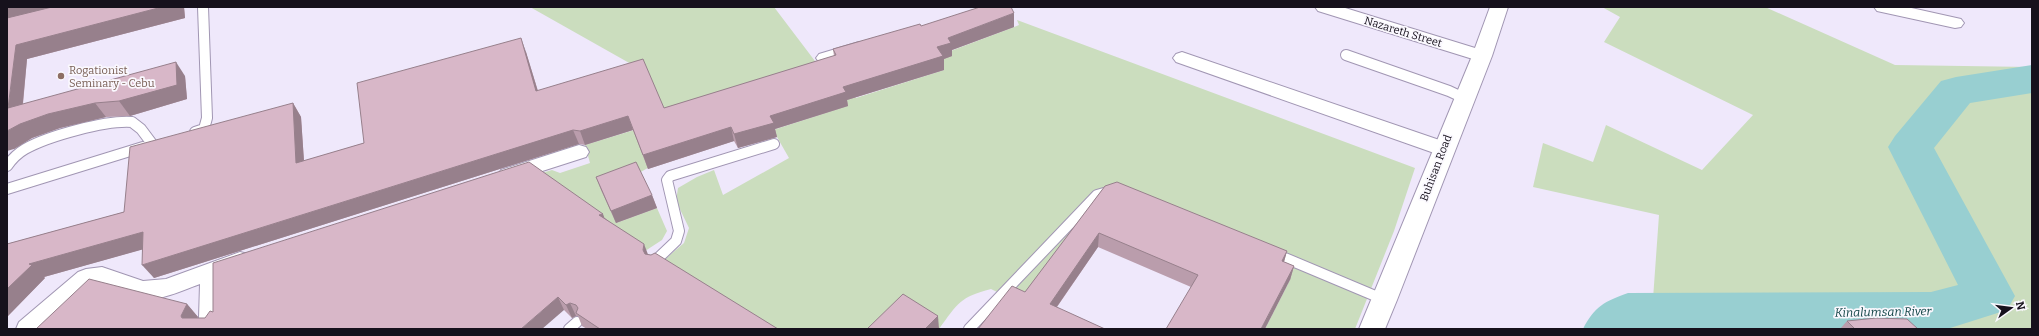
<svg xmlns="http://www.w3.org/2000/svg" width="2039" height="336" font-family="Bitter,serif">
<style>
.green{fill:#cbddbe}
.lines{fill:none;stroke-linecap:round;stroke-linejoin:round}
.river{fill:#98cfd1;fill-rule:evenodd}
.lane-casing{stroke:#a196b3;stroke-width:12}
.street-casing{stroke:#a196b3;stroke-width:2}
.secondary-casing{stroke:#a196b3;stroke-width:2}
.lane{stroke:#fff;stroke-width:10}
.street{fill:#fff;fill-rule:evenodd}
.secondary{fill:#fff;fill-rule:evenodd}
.wall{fill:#ba9dac}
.shaded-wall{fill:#97808c}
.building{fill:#d8b7c8;stroke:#97808c}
.education-dot{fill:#8d6e63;stroke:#faf8fe;stroke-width:1.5}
.labels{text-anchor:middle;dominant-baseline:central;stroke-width:3.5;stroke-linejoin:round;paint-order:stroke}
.street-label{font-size:11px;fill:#16111c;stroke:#faf8fe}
.education-label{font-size:11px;fill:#785e54;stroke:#faf8fe;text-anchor:start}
.water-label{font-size:12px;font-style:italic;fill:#104345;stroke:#faf8fe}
</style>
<rect width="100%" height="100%" fill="#efe8fb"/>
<!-- green -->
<g class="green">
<path d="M530,7h244l47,62 -182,104 -23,50 41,-15 10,23 -5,9 -20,13 -110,-77 20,-6 8,3 30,-10 -5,-18 82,-25 -20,-47z"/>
<path d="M1602,7h163l130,58 137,2v262h-132l-25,-8 20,-8h-243l7,-98 -126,-28 10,-44 50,19 13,-37 96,45 51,-55 -149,-73 16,-25z"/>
<path d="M1017,20l398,148 -21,63 -39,98h-90l25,-49 -180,-89 -85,115 -34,-17c-31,8 -33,14 -52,40h-178l-103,-64 26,-22 5,-15 -13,-27 2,-13 19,-11 17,-7 9,25 66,-37 -16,-28 74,-24 -20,-34 29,26 88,-28 -6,-9 10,-9 71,-27z"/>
</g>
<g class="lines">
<!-- river -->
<path class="river" d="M2032,65v28l-62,10 -36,45 81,148 -8,14 -60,19h-364c11,-22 22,-28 45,-36l303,-1 27,-7 -70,-138 7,-11 46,-55 15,-4z"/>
<!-- lane casing -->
<g class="lane-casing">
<g id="lane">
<path d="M1346,55l103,36 15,7"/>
<path d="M195,132l9,-3 3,-11 -4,-111"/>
<path d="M7,166c5,-7 11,-13 18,-17 23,-13 81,-29 107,-27l9,7 12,16"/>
<path d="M7,189l136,-42"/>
<path d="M1273,253l112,47"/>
<path d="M654,262l22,-21 3,-10 -12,-51 3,-4 104,-32"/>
<path d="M569,329l8,-7"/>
<path d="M969,329l128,-134 14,-4"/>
</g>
</g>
<!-- street casing -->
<g class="street-casing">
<g id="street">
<path d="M1315,7h27l146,45 3,4 -3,4 -6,2 -6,-2 -158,-49z"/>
<path d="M1874,7h33l54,12 3,4 -3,4 -6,1 -78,-17z"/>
<path d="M859,42l6,2 3,4 -3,4 -40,12 -6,-2 -3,-4 3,-4z"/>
<path d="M1182,52l269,92 3,5 -3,5 -7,2 -7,-2 -261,-92 -3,-4 3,-4z"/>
<path d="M579,145l7,2 3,5 -3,5 -78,25 -7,-2 -3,-5 3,-5z"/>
<path d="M240,252l8,2 3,6 -3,6 -26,10 -1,44 -5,9h-23l6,-11 1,-34c-17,6 -39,17 -57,15 -18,-3 -33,-16 -51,-13l-49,43h-27l3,-7 59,-50 8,-3 16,-2 41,14 23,-2z"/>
</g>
</g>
<!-- secondary casing -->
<g class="secondary-casing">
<path id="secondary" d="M1490,7h18l-16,49 -95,244 -12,29h-26l113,-273z"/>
</g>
<!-- lane -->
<use href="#lane" class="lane"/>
<!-- street -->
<use href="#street" class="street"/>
<!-- secondary -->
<use href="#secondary" class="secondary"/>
</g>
<!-- wall -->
<g class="wall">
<path d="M7,7h177l1,11 -158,41 -4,45 162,-28 2,23 -57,17 -24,1 -46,11 -28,10 -18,11z"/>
<path d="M921,26l93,1 -62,23v6l-8,3v11l-97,30 1,6 -73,23 2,8 -39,11 -4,-7 -86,28 -15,-39 -48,15 -6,-1 -425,134 -11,-29 -99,28 1,1 -38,39v-73l117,-32 169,-109 8,14 3,44 60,-18 162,-91 12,39 126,17 170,-52 -1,-7z"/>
<path d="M596,177l56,18 5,13 -41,15 -15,-33z"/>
<path d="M1105,186l182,65 -3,11 10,4 -4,14 -99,7 -93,-40 -41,60 -32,-15z"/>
<path d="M605,218l43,37 130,74h-191l-5,-3 -4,-10h-2l-4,2 -8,-8 -528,19 151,-25 11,13 -1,1h8l8,-6z"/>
<path d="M1847,321l71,8h-78z"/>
</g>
<!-- shaded-wall -->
<g class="shaded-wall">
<path d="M7,7h61l-61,14z"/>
<path d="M162,7h22l1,11 -158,41 -6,63 -13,-14 8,-63z"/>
<path d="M1014,13v14l-62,23v6l-8,3v11l-97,30 1,6 -73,23 2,8 -39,11 -4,-14 36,-18 73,-29 94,-40 11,-9z"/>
<path d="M521,38l5,14 16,53 -6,-14z"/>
<path d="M176,62l9,14 2,23 -57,17 -11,-15z"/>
<path d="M95,103l11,14 -46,11 -28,10 -18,11 -7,2v-20l13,-7 28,-10z"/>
<path d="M293,103l8,14 4,60 -9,-14z"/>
<path d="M628,116l5,14 -48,15 -5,-14z"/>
<path d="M731,127l3,14 -86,28 -5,-14z"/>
<path d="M573,130l6,14 -425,134 -12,-13z"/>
<path d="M652,195l5,13 -41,15 -5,-12z"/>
<path d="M603,214l5,13 -9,-12z"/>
<path d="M143,232l12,14 -111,31 1,1 -38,39v-28l22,-25z"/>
<path d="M1099,233l-1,14 -49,71 1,-14z"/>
<path d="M644,244l5,13 -1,6 -5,-13z"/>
<path d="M1287,251l-4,14 -1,-4z"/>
<path d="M1294,266l-4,14 -25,49h-4z"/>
<path d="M558,297l6,13 -22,19h-21z"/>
<path d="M570,303l6,13 -4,2 -6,-13z"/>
<path d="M187,304l11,13 -6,11 -11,-12z"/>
<path d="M938,316l1,13h-14z"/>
</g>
<!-- building -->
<g class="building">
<path d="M52,7h110l-146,38 -8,63 168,-46 1,23 -58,16 -24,2 -47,11 -28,10 -13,7v-113z"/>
<path d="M980,7h31l3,6 -66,25 3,5 -14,4 6,9 -100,31 3,5 -76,24 4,7 -40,11 -3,-7 -88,28 -15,-39 -48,15 -7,-1 -431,135 1,-33 -114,32 3,1 -25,24v-45l117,-32 6,-65 163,-44 3,60 68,-20 -7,-60 164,-45 15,53 107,-32 21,49 172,-53 -3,-6 87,-25 1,2z"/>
<path d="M529,162l74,52 -4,1 45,29 -1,6 2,4 6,1 4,-2 123,76h-178l-24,-16 2,-5 -2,-3 -6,-2 -4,2 -8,-8 -37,32h-485l53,-50 98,25 -6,12 1,2h23l5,-7 3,1v-49z"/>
<path d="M636,162l16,33 -41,16 -15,-34z"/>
<path d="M1117,182l170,69 -5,10 12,5 -33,63h-95l32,-54 -99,-42 -49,71 55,25h-127l34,-43 13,6 80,-106z"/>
<path d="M903,294l35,22 -13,13h-58z"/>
<path d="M1876,318l31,1 11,10h-63l-8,-8z"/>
</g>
<!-- markers -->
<circle class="education-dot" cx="61" cy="76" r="4"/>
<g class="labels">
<!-- street labels -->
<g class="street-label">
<text transform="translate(1403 32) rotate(17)">Nazareth Street</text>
<text transform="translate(1436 168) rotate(-69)">Buhisan Road</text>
</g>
<!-- education labels -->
<g class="education-label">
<text x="69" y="70">Rogationist<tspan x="69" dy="13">Seminary - Cebu</tspan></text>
</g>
<!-- water labels -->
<g class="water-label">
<text transform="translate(1883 312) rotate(-1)">Kinalumsan River</text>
</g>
</g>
<!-- border -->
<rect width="2039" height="336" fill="none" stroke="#16111c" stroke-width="16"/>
<!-- north arrow -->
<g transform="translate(2011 308) rotate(76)" stroke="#faf8fe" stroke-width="3" paint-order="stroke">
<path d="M0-3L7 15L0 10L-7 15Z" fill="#16111c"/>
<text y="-6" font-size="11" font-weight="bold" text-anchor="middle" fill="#16111c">N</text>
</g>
</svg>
